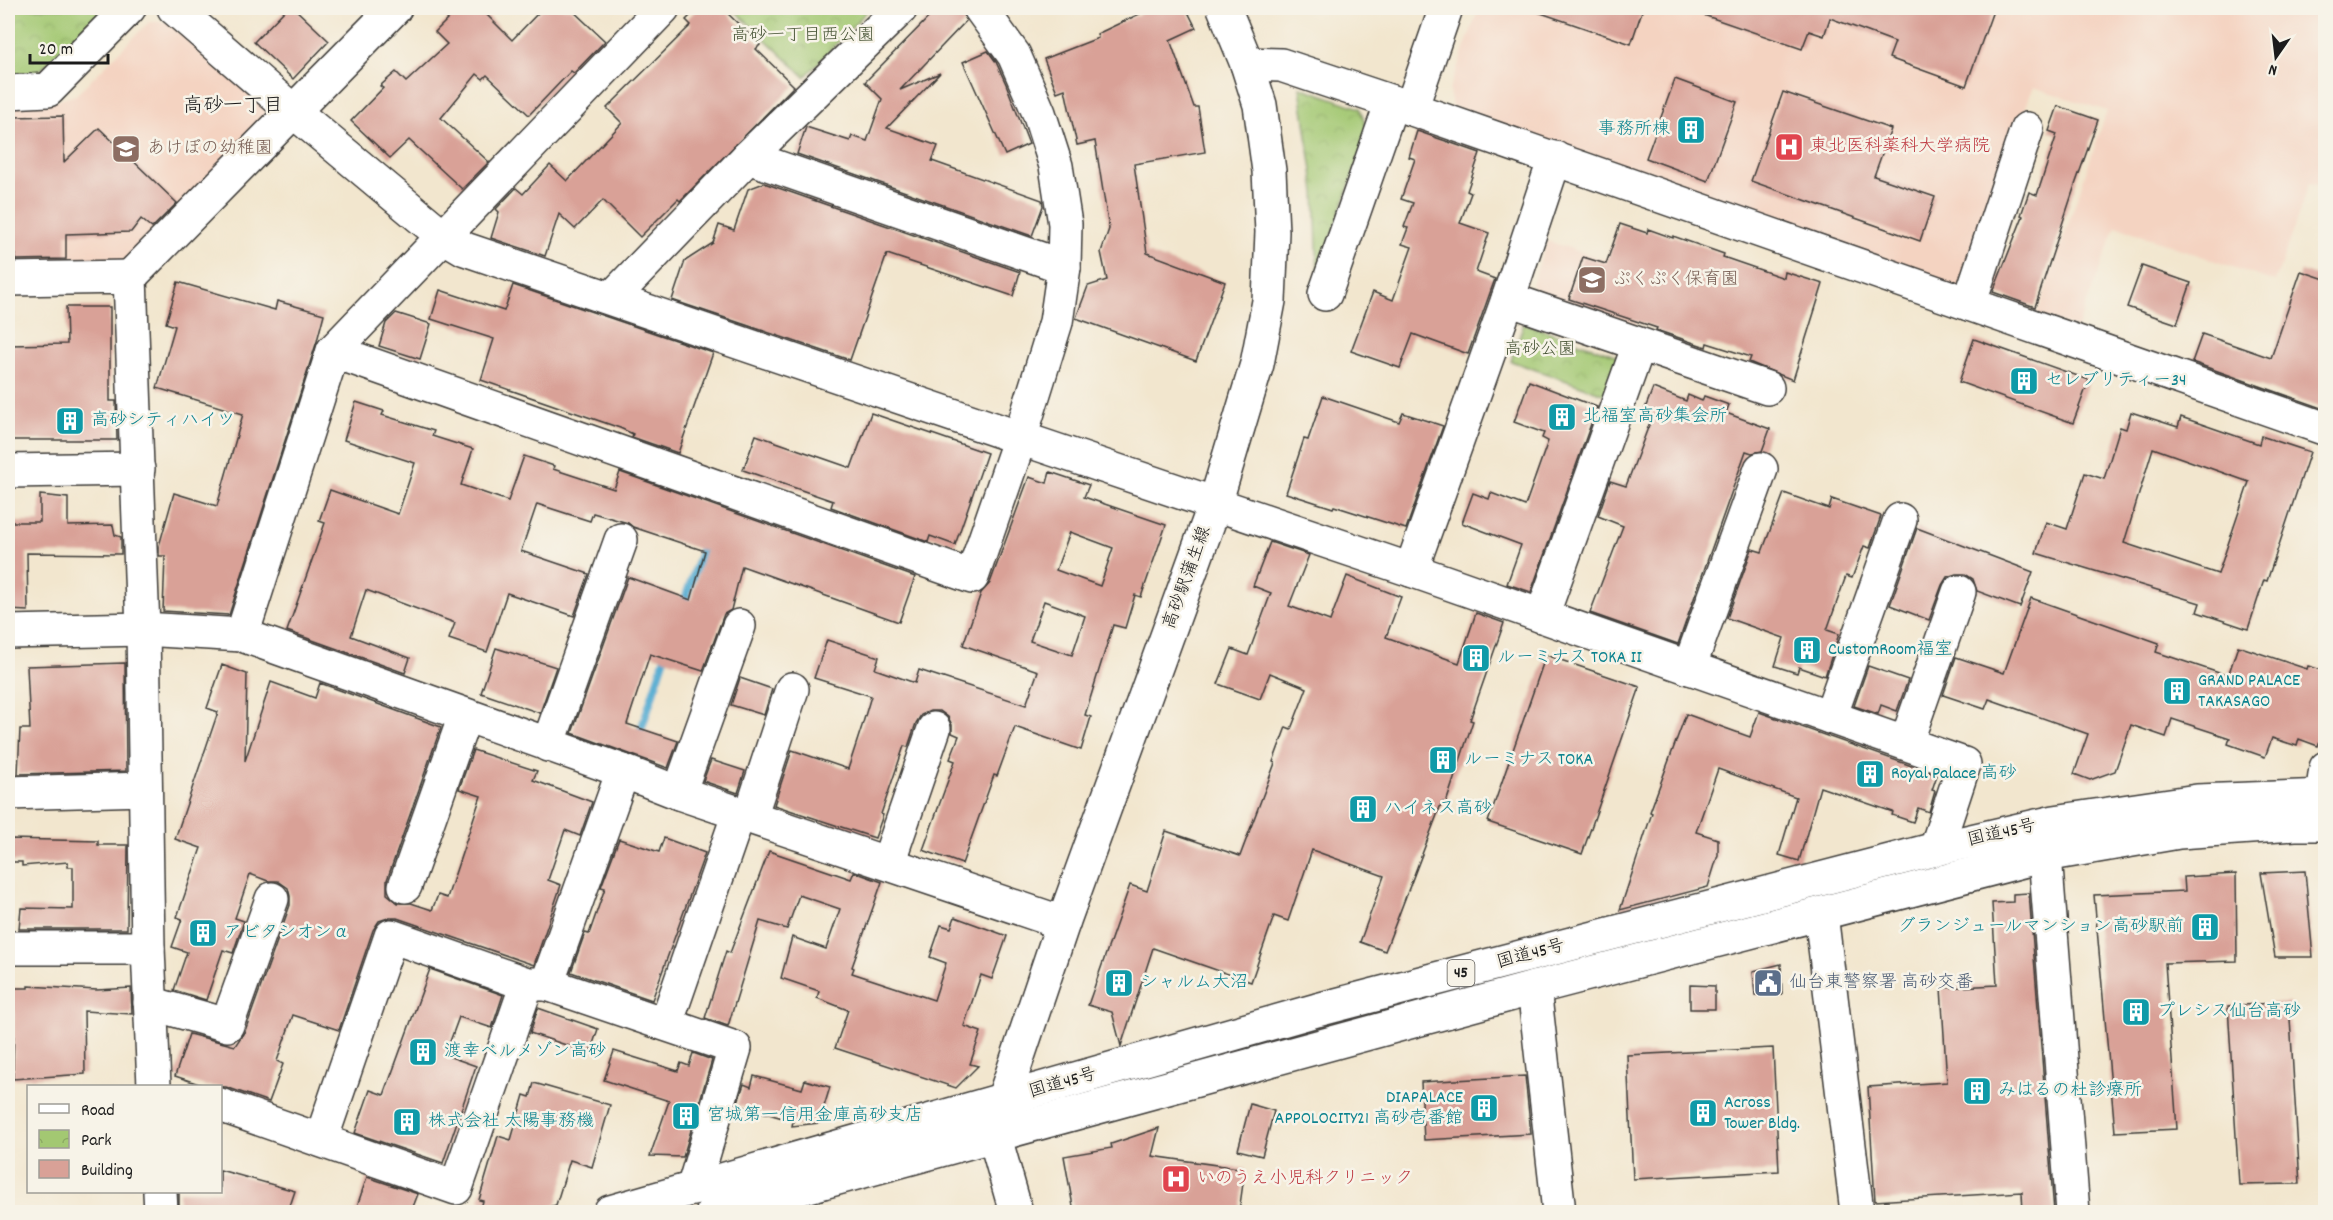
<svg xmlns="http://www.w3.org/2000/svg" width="2333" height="1220" font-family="Dekko,'Klee One',sans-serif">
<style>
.built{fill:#f4d3c1}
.park{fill:url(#park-crowns);stroke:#607247;stroke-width:1.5}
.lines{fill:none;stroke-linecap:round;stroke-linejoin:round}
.stream{stroke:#55acd2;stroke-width:8}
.building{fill:#d9a197;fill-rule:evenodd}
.minor-casing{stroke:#3c3a37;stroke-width:36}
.highway-casing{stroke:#3c3a37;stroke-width:36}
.minor{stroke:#fff;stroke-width:33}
.highway{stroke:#fff;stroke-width:33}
.labels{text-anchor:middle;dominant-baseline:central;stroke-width:5;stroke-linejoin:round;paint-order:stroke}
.shield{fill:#f7f3e8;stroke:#5e5c59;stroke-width:1.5}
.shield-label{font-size:16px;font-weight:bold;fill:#1c1c1c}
.park-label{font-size:18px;fill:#4b583a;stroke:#f7f3e8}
.culture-label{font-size:18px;fill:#0d838f;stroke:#f7f3e8;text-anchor:start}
.health-label{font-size:18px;fill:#be3a42;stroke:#f7f3e8;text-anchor:start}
.education-label{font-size:18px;fill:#785e54;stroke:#f7f3e8;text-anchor:start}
.street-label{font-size:18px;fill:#1c1c1c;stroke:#f7f3e8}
.service-label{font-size:18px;fill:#4e5e75;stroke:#f7f3e8;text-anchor:start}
.neighbourhood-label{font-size:20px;fill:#1c1c1c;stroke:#f7f3e8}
</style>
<defs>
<pattern id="park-crowns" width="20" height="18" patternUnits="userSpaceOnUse" patternTransform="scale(1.5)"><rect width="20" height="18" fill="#a3c872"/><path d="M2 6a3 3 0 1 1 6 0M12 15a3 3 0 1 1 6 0" fill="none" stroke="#8cab62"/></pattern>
</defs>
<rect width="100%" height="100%" fill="#f7f3e8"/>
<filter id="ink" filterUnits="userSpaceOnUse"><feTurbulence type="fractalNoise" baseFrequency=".0167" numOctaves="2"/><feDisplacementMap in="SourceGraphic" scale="12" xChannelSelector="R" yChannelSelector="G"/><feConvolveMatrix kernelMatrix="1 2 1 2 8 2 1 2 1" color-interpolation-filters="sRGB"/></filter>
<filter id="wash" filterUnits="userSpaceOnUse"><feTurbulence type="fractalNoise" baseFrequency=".008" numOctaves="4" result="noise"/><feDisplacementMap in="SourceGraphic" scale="24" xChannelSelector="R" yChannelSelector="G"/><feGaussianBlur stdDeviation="1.35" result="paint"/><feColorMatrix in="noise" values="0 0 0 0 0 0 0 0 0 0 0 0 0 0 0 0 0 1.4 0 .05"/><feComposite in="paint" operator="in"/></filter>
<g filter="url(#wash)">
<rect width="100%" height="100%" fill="#f2e6ce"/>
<!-- built -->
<g class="built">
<path d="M1479,8h846v180l-16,-5 -34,99 -159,-56 -39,103 -40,-14 70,-204 -74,-24 -71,203 -510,-184 -3,-15z"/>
<path d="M149,22h20l96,85 1,17 -134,138 -120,5 -3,-162 51,-5 16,-5z"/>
<path d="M1547,241l105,34 -17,53 -96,-31 -7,-12z"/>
</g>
<!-- park -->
<g class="park">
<path d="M8,8h98l-72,68 -26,1z"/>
<path d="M732,8h138l-65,69z"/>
<path d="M1300,87l60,21 8,24 -50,144 -3,-84z"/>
<path d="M1524,323l99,35 -14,38 -98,-35z"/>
</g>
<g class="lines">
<!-- stream -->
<g class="stream">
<path d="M683,605l22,-65"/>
<path d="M639,736l28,-85"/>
</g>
</g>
<g id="blocks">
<!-- building -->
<g class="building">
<path d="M287,8h7l35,33 -36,38 -39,-37z"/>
<path d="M459,8h21l32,32 31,-32h27l35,33 -31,32 -3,-2 -42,44 -42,-40 -4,4 -6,-5 -36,44 48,44 -27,27 -53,-49 -19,18 -39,-37 32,-33 -3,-2 16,-14 10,10 41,-38 -12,-12z"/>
<path d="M698,8h24l38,37 -4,4 38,37 -114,115 -2,-2 -38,38 -37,-37 -28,29 -16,-15 -14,42 -54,-18 8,-26 -3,-3 20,-21 7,6 27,-29 17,16 55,-58 -15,-15 84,-83 -5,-5z"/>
<path d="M938,8h24l4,13 -66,69 40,-17 -53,55 51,18 -6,15 110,39 1,6 -11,30 -235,-82 9,-27 44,14 2,-5 15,5 15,-42 -17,-17z"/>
<path d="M1152,8h34l10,20 -26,12 24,67h4l7,45 -71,12 13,89 78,29 -29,79 -120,-43 12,-32 19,-6 -6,-28 8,-23 -14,-88 -18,4 -12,-56 -8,3 -13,-33 54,-21 -1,-4z"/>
<path d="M1535,8h108l-12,36 -96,-33z"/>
<path d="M1693,8h301l-28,78 -77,-28 6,-16 -65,-24 -6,18 -15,-5 -7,18 -110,-38z"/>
<path d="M988,51l8,11 10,22 23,60 -24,11 -42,-93z"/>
<path d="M1675,79l62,23 -29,79 -62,-23z"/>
<path d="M1783,92l108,37 -17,47 61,21 -15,44 -169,-60z"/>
<path d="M2058,106l40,14 -23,65 -40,122 -42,-15 30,-76 -2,-1 8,-23 8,3 20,-61 -8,-3z"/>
<path d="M63,116l1,46 35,-34 78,75 -25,25 -11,-9 -10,13 -65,2v25l-51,1 -3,-143z"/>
<path d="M1417,131l63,22 -13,38 4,2 -11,30 29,10 -13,39 19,7 -27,75 -55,-20 -13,34 -49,-17 22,-59 20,8 19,-53 -10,-3 6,-16 -4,-1 9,-24 -12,-4 14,-40 -6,-2z"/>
<path d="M764,183l256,89 -7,24 -126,-42 -37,106 -178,-60 13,-39 28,-18 6,-18 15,5 14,-41z"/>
<path d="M1620,224l27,9 1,-4 25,9v-2l51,18 -1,3 61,21 1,-6 38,12 -30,96 -44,-18 2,-5 -44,-14 -1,4 -50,-17 1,-2 -88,-29 14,-42 23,7z"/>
<path d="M2142,266l49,17 -14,41 -50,-17z"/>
<path d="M2301,271l24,8v130l-133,-47 10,-28 69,24z"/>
<path d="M178,282l97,28 2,-9 47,13 -7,27 -88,274 -66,-4 2,-55h-6v-10l15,-53 43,13 26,-92 -86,-26 18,-62 -9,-3z"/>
<path d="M513,285l200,68 -35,100 -46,-16 1,-3 -13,-6 -139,-48 13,-41 -63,-20 9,-29 64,21z"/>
<path d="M66,307h44v94h6l1,39h-109v-95l59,-1z"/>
<path d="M396,313l35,11 -11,35 -41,-13 7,-23z"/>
<path d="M1974,339l115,41 -16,43 -114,-41z"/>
<path d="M1529,381l68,26 -66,185 -24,-8 14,-39 -59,-22 11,-30 16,6 2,-6 34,13 23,-65 -6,-3 2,-5 -30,-11z"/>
<path d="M1653,388l33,13 2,-6 14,6 2,-5 25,9 -3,8 44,16 -8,22 -10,2 -6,-2 -68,193 -88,-31 33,-87 -25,-10 12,-35 16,5 26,-69 -9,-3z"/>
<path d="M1323,396l76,26 4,-9 40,13 -37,103 -72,-23 -1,2 -47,-15 18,-54 4,1z"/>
<path d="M356,402l28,9 -2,4 52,16 -2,5 41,13 -12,36 47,16 16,-45 30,10 -1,3 61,20 6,-17 295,105 -16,45 -157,-56 -11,44 -7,4 -21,57 -53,-17 -23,70 51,17 -10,27 -96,-35 56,-156 63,23 14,-49 -72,-24 -5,-4 -35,-10 -3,8 -53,-17 -16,47 68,23 -15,42 -67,-23 -20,59 -38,-13 6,-16 -89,-33 -15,46 59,22 -5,15 -118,-42 38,-108 -6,-2 11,-31 68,24 17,-51 -71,-23z"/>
<path d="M2131,412l47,15 3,-10 78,27 2,-8 49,16 -43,129 -3,-1 -16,49 -51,-17 3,-9 -164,-50 10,-31 21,7 18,-56 19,6 16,-52 6,2zM2153,448l96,34 -31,92 -94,-31z"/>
<path d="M871,413l116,40 -32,92 -25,-9 -2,6 -97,-35 2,-6 -90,-31 13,-35 95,33z"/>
<path d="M1050,472l39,13 -5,12 82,28 -25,72 -6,-2 -10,33 -12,-3 -28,90 6,2 -10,33 -66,-23 -18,49 -3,-1 -32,89 -39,-14 32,-89 -5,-2 9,-23 -7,-3v-8l-4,-8 -8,-6h-10l-9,4 -5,8 -8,24 -4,-1 -23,68 2,1 -8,23 -101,-33 18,-55 56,19 14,-43 9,-30 -57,-18 13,-38 52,17 -4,12 40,14 4,-13 107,35 12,-34 -75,-26 18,-52 9,-10 39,-106 18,6zM1070,532l43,16 -13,38 -44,-16zM1044,601l41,15 -13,39 -42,-14z"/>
<path d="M1784,493l45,16 3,-10 49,17 -11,32 -6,-2 -12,32 -6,-2 -19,54 12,4 -14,42 -26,-9 -2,6 -22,-7 9,-28 -57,-20 25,-69 10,3z"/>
<path d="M40,495l28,3v28l45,-1 2,10 6,2v17l-94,-1 1,58 -20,-1v-88h32z"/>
<path d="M1917,528l116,44 -13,35 -43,-16 -4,-12 -8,-5h-9l-9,3 -5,8 -13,35 -39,-15z"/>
<path d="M1270,542l39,13 -20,51 41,15 17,-45 54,21 -15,40 73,26 17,-50 28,10 -34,97 3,1 -27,82 -4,-1 -57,149 -25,-9 24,-66 -72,-26 -24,71 -14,-5 -23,66 -98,-34 -32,98 -9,-34 -24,-7 42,-120 17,6 19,-60 74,25 35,-93 -2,-1 13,-35 5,2 16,-41 -37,-15 -10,26 -42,-15 14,-35 16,6 23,-62 -18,-7z"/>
<path d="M2031,598l128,45 -3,9 72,24 10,-30 69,23 1,-3 17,5v68l-4,-1 -3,8 -19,-7 -2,7 -25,-8 -7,19 -37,-13 2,-6 -58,-19 -6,18 -35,-12 -16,46 -25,9 -16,-6 14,-40 -99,-35 -4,10 -42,-14 13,-38 48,16z"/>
<path d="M496,648l60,19 -16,46 -59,-20z"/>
<path d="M1546,655l94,32 -58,167 -94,-32z"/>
<path d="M125,663l1,108 -108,3 2,-45h10l-3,-63z"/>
<path d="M222,665l25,9 -2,87 26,-79 44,16 5,-15 121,44 -54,153v14l11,9h13l21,7 6,-15 9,3 34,-102 -22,-7 14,-39 64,21 -4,9 59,22 -12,34 -15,-6 -17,50 13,5 -27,80 -137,-47h-9l-9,3 -6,9 -34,100 -46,-15 -16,46 6,3 -14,38 -43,-15 -21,-1 -30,-10 14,-42 46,12 10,-15 45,-126v-9l-2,-8 -10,-7h-10l-18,-7 -15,44 9,3 -11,32 -10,-3 -17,50 -32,-10 13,-38 -15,-5 10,-28 -5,-2 24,-69 -26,-9 43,-127 -11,-4z"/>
<path d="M1868,666l40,14 -11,31 -16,-6 -3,9 -24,-8z"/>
<path d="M740,678l32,11 -8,26 -33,-10z"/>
<path d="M1759,712l178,63 -5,15 3,1 -6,21 -11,-4 -5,14 -21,-7 1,-3 -73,-25 -21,74 -20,-6 17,-58 -78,-28 -22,63 22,7v16l-10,32 -88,23 32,-97 -2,-1 36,-98 64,23z"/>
<path d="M711,760l34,11 -7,22 -35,-12z"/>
<path d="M664,838l41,15 -53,147 -81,-28 14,-39 4,1 16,-46 -4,-1 18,-48 40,13z"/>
<path d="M8,839l90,2v4h30l-1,84h-108l2,-21 52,1v-42h-5v-5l-46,4v-4h-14z"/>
<path d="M769,851l82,28 3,-7 28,10 -30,85 2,1 -2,5 82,27 12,-37 -16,-6 11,-32 10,3 4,-11 52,19 -15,43 -11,-4 -17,51 17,6 -11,32 8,2 -22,22 -121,-40 13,-38 -31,-12 2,-7 -38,-13 11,-41 34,12 14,-40 -41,-14 -12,34 -27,-8 -32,105 -23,-8 21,-67 4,2z"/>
<path d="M2305,871l8,86h-38l-14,-84z"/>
<path d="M2236,874l1,87 -72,2 12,166 -62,3 -21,-237 91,-4 -1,-14z"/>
<path d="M2029,893l25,319h-31l-1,-20 -147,9 -7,-114 79,-5 -6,-94 56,-3 -5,-82 21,-1v-8z"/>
<path d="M1781,964l1,30 -27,1 -2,-24z"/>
<path d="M430,969l73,26 -11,33 -33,-11 -14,38 31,11 -33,97 -88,-30 15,-43 14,5z"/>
<path d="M1690,985l25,1v23h-25z"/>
<path d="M28,986l69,4 34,-2 1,26 -48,-3 1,63 -72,5 1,-69h-6v-22h20z"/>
<path d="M2289,1002l11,182 -61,1 -11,-179z"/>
<path d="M538,1008l60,21 -8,24 -60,-20z"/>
<path d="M1773,1048l6,123 -146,8 -6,-124z"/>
<path d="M614,1051l64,20 3,-8 8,3 4,-13 19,7 -29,97 -33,-1 19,-55 -65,-21z"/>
<path d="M754,1076l48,13 3,-9 25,7 -11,36 -27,3 1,-5 -56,-16 7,-21 7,3z"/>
<path d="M1525,1076l6,58 -107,6 -3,-58z"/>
<path d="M534,1083l76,22 -18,62 -22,-7 -14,45 -25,7h-51l3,-11 -4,-1 19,-64 13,4 13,-45 6,2z"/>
<path d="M1250,1104l24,7 -12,45 -24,-6z"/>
<path d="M1159,1128l-7,28 93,13 -6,43h-165l-10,-56 48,-8 -1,-4z"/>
<path d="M220,1170l75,21 -7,21h-109v-21h41z"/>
<path d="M367,1177l51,17 -7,18h-56z"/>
</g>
</g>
</g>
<g filter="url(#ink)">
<use href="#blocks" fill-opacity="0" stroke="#3c3a37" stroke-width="1.5"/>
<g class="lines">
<!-- minor casing -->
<g class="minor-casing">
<g id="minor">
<path d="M174,8l119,103 150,125 22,13 555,189 36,-116 8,-55 1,-43 -9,-58 -17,-53 -25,-58 -34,-47"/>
<path d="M1247,64l34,1 111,37 934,327"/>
<path d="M8,92l40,-2 81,-82"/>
<path d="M1411,109l35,-101"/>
<path d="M748,157l316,110"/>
<path d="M130,277l265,-269"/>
<path d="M8,279l122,-2 13,352 5,319 6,138"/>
<path d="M1325,294l67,-192"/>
<path d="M612,298l136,-141 153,-149"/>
<path d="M1508,299l259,89"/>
<path d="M1969,304l58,-175"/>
<path d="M333,351l639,226 48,-139 391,132 553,194 -28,85"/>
<path d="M8,471l130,-2"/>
<path d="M1411,570l97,-271 47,-141"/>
<path d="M1542,616l97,-271"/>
<path d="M8,632l135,-3 99,6 381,136 56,22 384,130"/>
<path d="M242,635l91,-284 330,-343"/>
<path d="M1689,668l72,-199"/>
<path d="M1830,717l70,-197"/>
<path d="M1906,743l53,-151"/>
<path d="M548,745l73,-205"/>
<path d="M8,793l137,-4"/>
<path d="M679,793l60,-167"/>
<path d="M2322,796l4,-28"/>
<path d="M750,817l42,-128"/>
<path d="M2045,855l28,357"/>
<path d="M888,863l46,-134"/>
<path d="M405,886l60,-170"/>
<path d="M1821,914l36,298"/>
<path d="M8,948h140"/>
<path d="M527,984h20l76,-213"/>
<path d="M547,984l188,64 -42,141"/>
<path d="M1534,988l25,224"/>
<path d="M150,1003l77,22 45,-126"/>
<path d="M666,1024l73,-211"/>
<path d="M220,1105l236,83 71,-204 -136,-48 -70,204"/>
<path d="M160,1192l1,20"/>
<path d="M1016,1212l-22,-78 9,-33 60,-178 152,-419 42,-140 12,-63 3,-69 -3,-61 -9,-66 -13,-41 -23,-56"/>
</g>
</g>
<!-- highway casing -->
<g class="highway-casing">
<g id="highway">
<path d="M610,1212l707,-202 619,-161 118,-27 143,-21 129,-5"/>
<path d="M713,1212l821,-224 511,-133 134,-23 116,-8h31"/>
</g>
</g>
<!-- minor -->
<use href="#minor" class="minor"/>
<!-- highway -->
<use href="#highway" class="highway"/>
</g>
</g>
<!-- icons -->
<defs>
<g id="building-square" transform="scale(1.5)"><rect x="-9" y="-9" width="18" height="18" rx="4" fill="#0f9aa8" stroke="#f7f3e8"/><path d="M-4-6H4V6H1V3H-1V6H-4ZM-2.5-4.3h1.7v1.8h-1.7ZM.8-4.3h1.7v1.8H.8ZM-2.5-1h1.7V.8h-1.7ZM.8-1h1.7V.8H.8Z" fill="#fff"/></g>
<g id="hospital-square" transform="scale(1.5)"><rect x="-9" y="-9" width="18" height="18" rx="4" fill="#e0444e" stroke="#f7f3e8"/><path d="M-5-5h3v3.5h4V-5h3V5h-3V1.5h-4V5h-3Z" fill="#fff"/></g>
<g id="school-square" transform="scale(1.5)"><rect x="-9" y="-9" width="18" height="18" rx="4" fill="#8d6e63" stroke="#f7f3e8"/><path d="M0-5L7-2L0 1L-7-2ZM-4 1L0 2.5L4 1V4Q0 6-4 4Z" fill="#fff"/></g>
<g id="civic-square" transform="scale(1.5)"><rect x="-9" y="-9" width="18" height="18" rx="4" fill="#5c6f8a" stroke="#f7f3e8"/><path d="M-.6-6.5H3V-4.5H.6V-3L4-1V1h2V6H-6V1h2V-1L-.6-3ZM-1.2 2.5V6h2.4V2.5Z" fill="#fff"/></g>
</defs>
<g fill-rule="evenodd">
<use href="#building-square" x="1691" y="130"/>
<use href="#hospital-square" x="1789" y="147"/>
<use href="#school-square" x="126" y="149"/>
<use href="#school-square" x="1592" y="280"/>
<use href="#building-square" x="2024" y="381"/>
<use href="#building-square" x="1562" y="417"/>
<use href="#building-square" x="70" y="421"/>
<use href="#building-square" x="1807" y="650"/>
<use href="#building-square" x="1476" y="658"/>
<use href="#building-square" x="2177" y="691"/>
<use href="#building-square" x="1443" y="760"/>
<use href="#building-square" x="1870" y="774"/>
<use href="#building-square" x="1363" y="809"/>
<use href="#building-square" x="2205" y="927"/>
<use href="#building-square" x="203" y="933"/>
<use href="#building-square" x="1119" y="983"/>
<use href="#civic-square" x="1768" y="983"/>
<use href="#building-square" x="2136" y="1012"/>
<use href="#building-square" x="423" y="1052"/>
<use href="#building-square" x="1977" y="1091"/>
<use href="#building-square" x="1484" y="1108"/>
<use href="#building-square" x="1703" y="1113"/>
<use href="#building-square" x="686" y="1116"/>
<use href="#building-square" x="407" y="1122"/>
<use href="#hospital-square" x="1176" y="1179"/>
</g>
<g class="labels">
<!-- shield labels -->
<rect class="shield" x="1447.5" y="960" width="27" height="26" rx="4.5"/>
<g class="shield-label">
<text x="1461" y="973">45</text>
</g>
<!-- park labels -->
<g class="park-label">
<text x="803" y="36">高砂一丁目西公園</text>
<text x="1540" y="350">高砂公園</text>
</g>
<!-- culture labels -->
<g class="culture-label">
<text x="1670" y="130" text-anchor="end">事務所棟</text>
<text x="2045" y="381">セレブリティー34</text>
<text x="1583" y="417">北福室高砂集会所</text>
<text x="91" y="421">高砂シティハイツ</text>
<text x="1828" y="650">CustomRoom福室</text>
<text x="1497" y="658">ルーミナス TOKA II</text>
<text x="2198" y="681">GRAND PALACE<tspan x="2198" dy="21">TAKASAGO</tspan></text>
<text x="1464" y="760">ルーミナス TOKA</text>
<text x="1891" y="774">Royal Palace 高砂</text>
<text x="1384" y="809">ハイネス高砂</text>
<text x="2184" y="927" text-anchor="end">グランジュールマンション高砂駅前</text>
<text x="224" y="933">アビタシオンα</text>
<text x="1140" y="983">シャルム大沼</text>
<text x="2157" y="1012">プレシス仙台高砂</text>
<text x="444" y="1052">渡幸ベルメゾン高砂</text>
<text x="1998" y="1091">みはるの杜診療所</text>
<text x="1463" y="1098" text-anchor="end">DIAPALACE<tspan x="1463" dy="21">APPOLOCITY21 高砂壱番館</tspan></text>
<text x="1724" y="1103">Across<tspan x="1724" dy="21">Tower Bldg.</tspan></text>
<text x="707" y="1116">宮城第一信用金庫高砂支店</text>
<text x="428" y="1122">株式会社 太陽事務機</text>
</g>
<!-- health labels -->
<g class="health-label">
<text x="1810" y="147">東北医科薬科大学病院</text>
<text x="1197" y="1179">いのうえ小児科クリニック</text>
</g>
<!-- education labels -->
<g class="education-label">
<text x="147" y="149">あけぼの幼稚園</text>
<text x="1613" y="280">ぷくぷく保育園</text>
</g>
<!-- street labels -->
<g class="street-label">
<text transform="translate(1188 578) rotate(-70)">高砂駅蒲生線</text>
<text transform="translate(2002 834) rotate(-13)">国道45号</text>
<text transform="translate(1531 955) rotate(-15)">国道45号</text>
<text transform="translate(1063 1084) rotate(-16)">国道45号</text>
</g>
<!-- service labels -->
<g class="service-label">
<text x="1789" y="983">仙台東警察署 高砂交番</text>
</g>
<!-- neighbourhood labels -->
<g class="neighbourhood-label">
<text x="233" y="107">高砂一丁目</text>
</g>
</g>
<!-- margin -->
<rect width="2333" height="1220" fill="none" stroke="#f7f3e8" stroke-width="30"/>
<!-- legend -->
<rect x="27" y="1085" width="195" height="108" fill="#f7f3e8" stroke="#9f9d96" stroke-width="1.5"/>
<rect x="39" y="1104" width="30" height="9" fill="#ffffff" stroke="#9f9d96" stroke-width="1.5"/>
<text x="81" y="1115" font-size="18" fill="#1c1c1c">Road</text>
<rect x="39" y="1130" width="30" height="18" fill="url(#park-crowns)" stroke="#9f9d96" stroke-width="1.5"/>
<text x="81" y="1145" font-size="18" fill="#1c1c1c">Park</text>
<rect x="39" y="1160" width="30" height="18" fill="#d9a197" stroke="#9f9d96" stroke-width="1.5"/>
<text x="81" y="1175" font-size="18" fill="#1c1c1c">Building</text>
<!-- north arrow -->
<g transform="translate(2276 57) rotate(194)" stroke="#f7f3e8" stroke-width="4.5" paint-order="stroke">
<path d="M0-4.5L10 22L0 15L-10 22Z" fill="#1c1c1c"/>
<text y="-9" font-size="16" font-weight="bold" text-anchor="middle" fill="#1c1c1c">N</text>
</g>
<!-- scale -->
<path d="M30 54v9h78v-9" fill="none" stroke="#1c1c1c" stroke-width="3"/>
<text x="39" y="54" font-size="18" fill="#1c1c1c" stroke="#f7f3e8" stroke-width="4.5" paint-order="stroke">20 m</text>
</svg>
